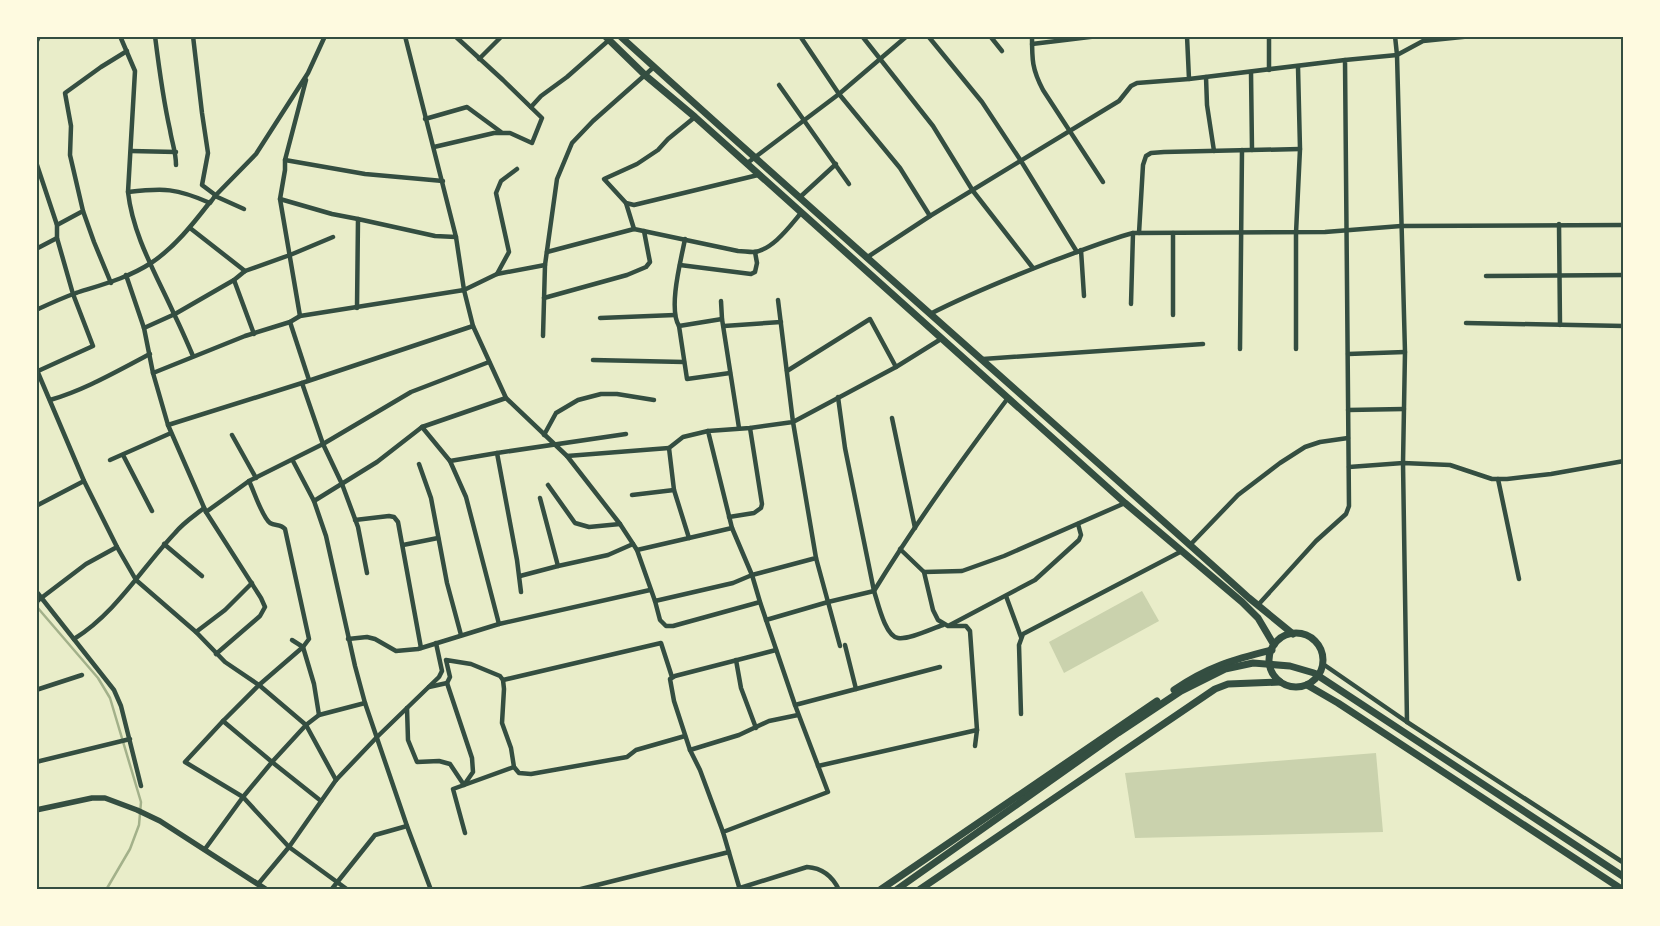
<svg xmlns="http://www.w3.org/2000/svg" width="1660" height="926" font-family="Barlow,sans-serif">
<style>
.green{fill:#cad2ad}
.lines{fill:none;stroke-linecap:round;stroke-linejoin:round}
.stream{stroke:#a3b18a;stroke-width:2.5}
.minor{stroke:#344e41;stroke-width:4.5}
.tertiary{stroke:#344e41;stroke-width:5.5}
.trunk{stroke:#344e41;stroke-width:7}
.neatline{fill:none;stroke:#344e41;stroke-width:2}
</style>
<rect width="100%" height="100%" fill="#e9edc9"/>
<!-- green -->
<g class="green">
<path d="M1142,591l17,30 -95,52 -15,-31z"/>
<path d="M1376,753l7,79 -248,6 -10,-65z"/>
</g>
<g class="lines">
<!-- stream -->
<path class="stream" d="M37,607l61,71 12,20 31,104 -2,23 -9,24 -24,41"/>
<!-- minor -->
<g class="minor">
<path d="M120,36l15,35 -7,121"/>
<path d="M155,36c4,32 8,63 15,94 2,13 6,22 6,35"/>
<path d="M800,36l39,58 61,74 30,48"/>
<path d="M862,36l71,90 40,65 60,77"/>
<path d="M928,36l54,66 39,59 56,91"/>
<path d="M990,36l12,15"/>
<path d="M1032,36c0,24 0,33 11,54l60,92"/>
<path d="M1187,36l2,43"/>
<path d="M36,43l3,-7"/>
<path d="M1032,44l66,-8"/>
<path d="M479,59l23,-23"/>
<path d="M1269,70v-34"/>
<path d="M1251,72l1,78"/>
<path d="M1206,77l1,28 7,46"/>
<path d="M779,85l70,99"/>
<path d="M531,107l10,-11 26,-19 42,-37"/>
<path d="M695,117l-27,22 -10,11 -21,14 -33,15 22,24 8,2 124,-30"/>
<path d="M425,119l42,-12 34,25"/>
<path d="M434,147l60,-14h16l22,10 10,-25 -39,-38 -48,-44"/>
<path d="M131,151l45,1"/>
<path d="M285,160l80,14 78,7"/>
<path d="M36,162l21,63v13l16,56 20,52 -55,25"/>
<path d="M746,164l93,-70 68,-58"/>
<path d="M215,196l41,-42 52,-81 17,-37"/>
<path d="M215,196l29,13"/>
<path d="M799,198l37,-34"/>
<path d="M280,199l52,15 26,5"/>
<path d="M626,203l8,26"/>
<path d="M83,211l11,31 17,41"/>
<path d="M1559,224l1,101"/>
<path d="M57,225l26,-14 -13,-56 1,-29 -6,-33 36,-26 26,-16"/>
<path d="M190,228l55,43"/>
<path d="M1139,233l4,-68 3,-9 5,-3 13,-1 136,-3"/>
<path d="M456,237l8,53 33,-16 48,-9"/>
<path d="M36,249l21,-11"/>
<path d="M1081,250l3,46"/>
<path d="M547,252l87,-23 104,22c5,0 10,1 15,1 19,-1 37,-26 48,-39"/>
<path d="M866,258l64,-42 189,-115 12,-15 6,-3 52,-4 156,-19"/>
<path d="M680,265l71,9 4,-2 2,-9 -2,-11"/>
<path d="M497,274l12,-22 -13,-59 5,-12 16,-12"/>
<path d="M126,275l18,53 9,45 92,-37 45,-14 10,-6 164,-26 9,36 33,72 61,58 53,68 17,26 18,51 78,-18 19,-8 64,-17 -23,-136 103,-55 45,-28"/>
<path d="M1486,276l138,-1"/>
<path d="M234,280l20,54"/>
<path d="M544,298l83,-23 19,-8 4,-5 -1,-5 -5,-26"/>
<path d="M721,301l1,18 17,109"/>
<path d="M1131,304l2,-71"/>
<path d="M357,308l1,-89 77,17 21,1 -51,-201"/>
<path d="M36,310c13,-6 26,-12 40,-17 25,-8 52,-15 75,-30 23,-15 42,-39 59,-61"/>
<path d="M930,314c39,-20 79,-36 120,-52 28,-10 54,-21 83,-29l192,-1 76,-6 223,-1"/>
<path d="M1173,315v-82"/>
<path d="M300,316l-20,-117 5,-29v-10l21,-80"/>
<path d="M600,318l75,-3"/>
<path d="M722,319l-43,7 8,53 43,-6"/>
<path d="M290,322l19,58"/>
<path d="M1466,323l158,3"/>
<path d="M679,326c-11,-18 2,-66 6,-87"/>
<path d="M724,326l57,-4"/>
<path d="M144,328l31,-14 59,-34 11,-9 45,-16 43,-18"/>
<path d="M543,336l2,-71 12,-86 15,-36 21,-22 61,-54"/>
<path d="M1240,349l2,-199"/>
<path d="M1296,349v-116l4,-84 -2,-82"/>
<path d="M1348,354l57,-2"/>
<path d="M193,356c-6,-14 -12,-28 -19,-42 -18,-40 -41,-78 -46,-122 36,-4 48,-4 82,11l5,-7 -1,-2 -12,-9 6,-32 -6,-40 -9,-77"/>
<path d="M983,359l220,-15"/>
<path d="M593,360l91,2"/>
<path d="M36,368l48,113 33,66 19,33 60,52 29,30 34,23 47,40 30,55"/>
<path d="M787,371l83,-52 26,48"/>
<path d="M153,373l15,52 38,87 55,86 4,9 -5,9 -44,38"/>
<path d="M302,383l21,61 19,40 16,43 9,46"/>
<path d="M838,397l7,51 29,143c41,-67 87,-130 134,-193"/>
<path d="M50,400c35,-10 67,-29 100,-46"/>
<path d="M1348,410l56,-1"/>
<path d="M892,418l23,110"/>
<path d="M168,425l134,-42 171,-57"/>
<path d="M422,427l28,34 47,-8 129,-19"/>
<path d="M232,435l24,43"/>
<path d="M544,435l12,-22 22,-13 23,-6h16l37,6"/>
<path d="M497,453l20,107 4,32"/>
<path d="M123,455l29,56"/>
<path d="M567,456l102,-8"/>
<path d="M110,460l61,-27"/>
<path d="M293,461l21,40 63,-39 45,-35 84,-29"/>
<path d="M450,461l16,36 33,127"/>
<path d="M419,464l12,34 16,85 14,52"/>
<path d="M1349,467l54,-4 2,-111 -8,-297 -2,-19"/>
<path d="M1498,479l21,100"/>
<path d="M249,481c5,10 13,36 21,42 5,3 11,1 15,6l24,110 -6,8 -44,38 -36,36 49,41 49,39"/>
<path d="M548,485l27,38 14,4 31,-3"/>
<path d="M674,490l-5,-42 14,-11 25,-6"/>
<path d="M632,495l42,-5 15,48 -52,12"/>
<path d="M540,498l18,68"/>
<path d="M314,501l12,35 29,130 10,37 42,123 24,64"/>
<path d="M36,506l48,-25"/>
<path d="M206,512l43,-31 74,-37 88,-52 78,-30"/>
<path d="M729,517l25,-4 7,-5 1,-4 -12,-76"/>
<path d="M355,520l34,-4 5,1 4,5 23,126"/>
<path d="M732,528l-24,-97 42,-3 43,-6 -15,-122"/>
<path d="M689,538l43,-10 20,47 8,27 35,103 33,87 -105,40 17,58"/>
<path d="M164,544l38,32"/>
<path d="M403,545l35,-7"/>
<path d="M1190,545l48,-50 42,-32 25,-16 15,-5 28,-4"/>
<path d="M900,549l24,23 9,38 5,10 10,6h18l4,5 7,99 -2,16"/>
<path d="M816,558l24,88"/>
<path d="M924,572l38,-1 42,-15 121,-53"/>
<path d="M520,576l38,-10 50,-11 25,-11"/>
<path d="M36,591l78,99 7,16 20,80"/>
<path d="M1006,596l15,41"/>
<path d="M655,601l5,19 6,6h7l87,-24"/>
<path d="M36,602l50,-38 31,-17"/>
<path d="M1258,605l58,-64 30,-27 3,-8 -4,-446 52,-5 26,-14 49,-5"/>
<path d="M36,610l1,-8"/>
<path d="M766,620l62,-18 46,-11c4,12 11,45 24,47 11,2 35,-10 45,-13"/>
<path d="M950,625l85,-45 44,-40 2,-5 -3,-11"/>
<path d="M196,632l29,-22 27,-27"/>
<path d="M74,639c42,-26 67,-70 101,-106 8,-10 19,-17 29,-25"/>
<path d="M348,639l19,-2 8,2 21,12 22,-2 81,-25 151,-34"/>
<path d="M292,640l11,7 11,37 5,31"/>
<path d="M845,645l11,44"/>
<path d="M736,660l5,28 15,40"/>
<path d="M1323,664l84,58 217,141"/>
<path d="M503,680l158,-37 11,34"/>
<path d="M429,687l18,-4 3,-6 -4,-17 25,4 29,12 3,4 1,9 -2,34 9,25 3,19 5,6 12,1 96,-17 9,-7 49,-14"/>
<path d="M36,690l46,-15"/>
<path d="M795,705l145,-38"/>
<path d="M407,708l1,32 9,22 22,-1 11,3 14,21 9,-13 -1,-14 -25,-75"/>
<path d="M1021,714l-2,-69 4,-11 159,-83"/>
<path d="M223,721l-38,41 58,35 46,50 59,43"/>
<path d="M1407,722l-4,-259 47,2 42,14h15l44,-5 73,-13"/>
<path d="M690,750l49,-15 30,-14 29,-6"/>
<path d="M36,762l94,-23"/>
<path d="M818,766l159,-36"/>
<path d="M723,832l-23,-62 -10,-20 -16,-49 -4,-22 5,-3 101,-26"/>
<path d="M465,833l-12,-44 61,-22"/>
<path d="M205,849l38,-52 29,-35 34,-37 13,-10 46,-12"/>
<path d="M259,883l30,-36 47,-67 41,-43 62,-60 3,-6 -6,-28"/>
<path d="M740,888l67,-21c15,1 25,8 32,23"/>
<path d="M331,890l44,-55 32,-9"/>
<path d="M577,890l152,-38"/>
</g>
<!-- tertiary -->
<path class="tertiary" d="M36,810l56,-12h13l32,12 23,11 107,69"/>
<!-- trunk -->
<g class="trunk">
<path d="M605,36l41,40 49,41 430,386 117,99 16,16 16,27"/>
<path d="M620,36c208,189 420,374 629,562l44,36"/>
<circle cx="1296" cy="660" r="27"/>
<path d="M1307,685l31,18 285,187"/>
<path d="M1174,690c34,-23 58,-30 98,-40"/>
<path d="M880,890l277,-189"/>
<path d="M896,890l222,-157 63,-42 44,-22 28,-6 37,3 24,7 310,204"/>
<path d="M919,890l296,-201 13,-5 52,-2"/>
</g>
</g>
<!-- border -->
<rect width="1660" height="926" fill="none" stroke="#fefae0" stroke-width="75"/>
<rect x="38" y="38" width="1584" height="850" class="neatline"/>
</svg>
